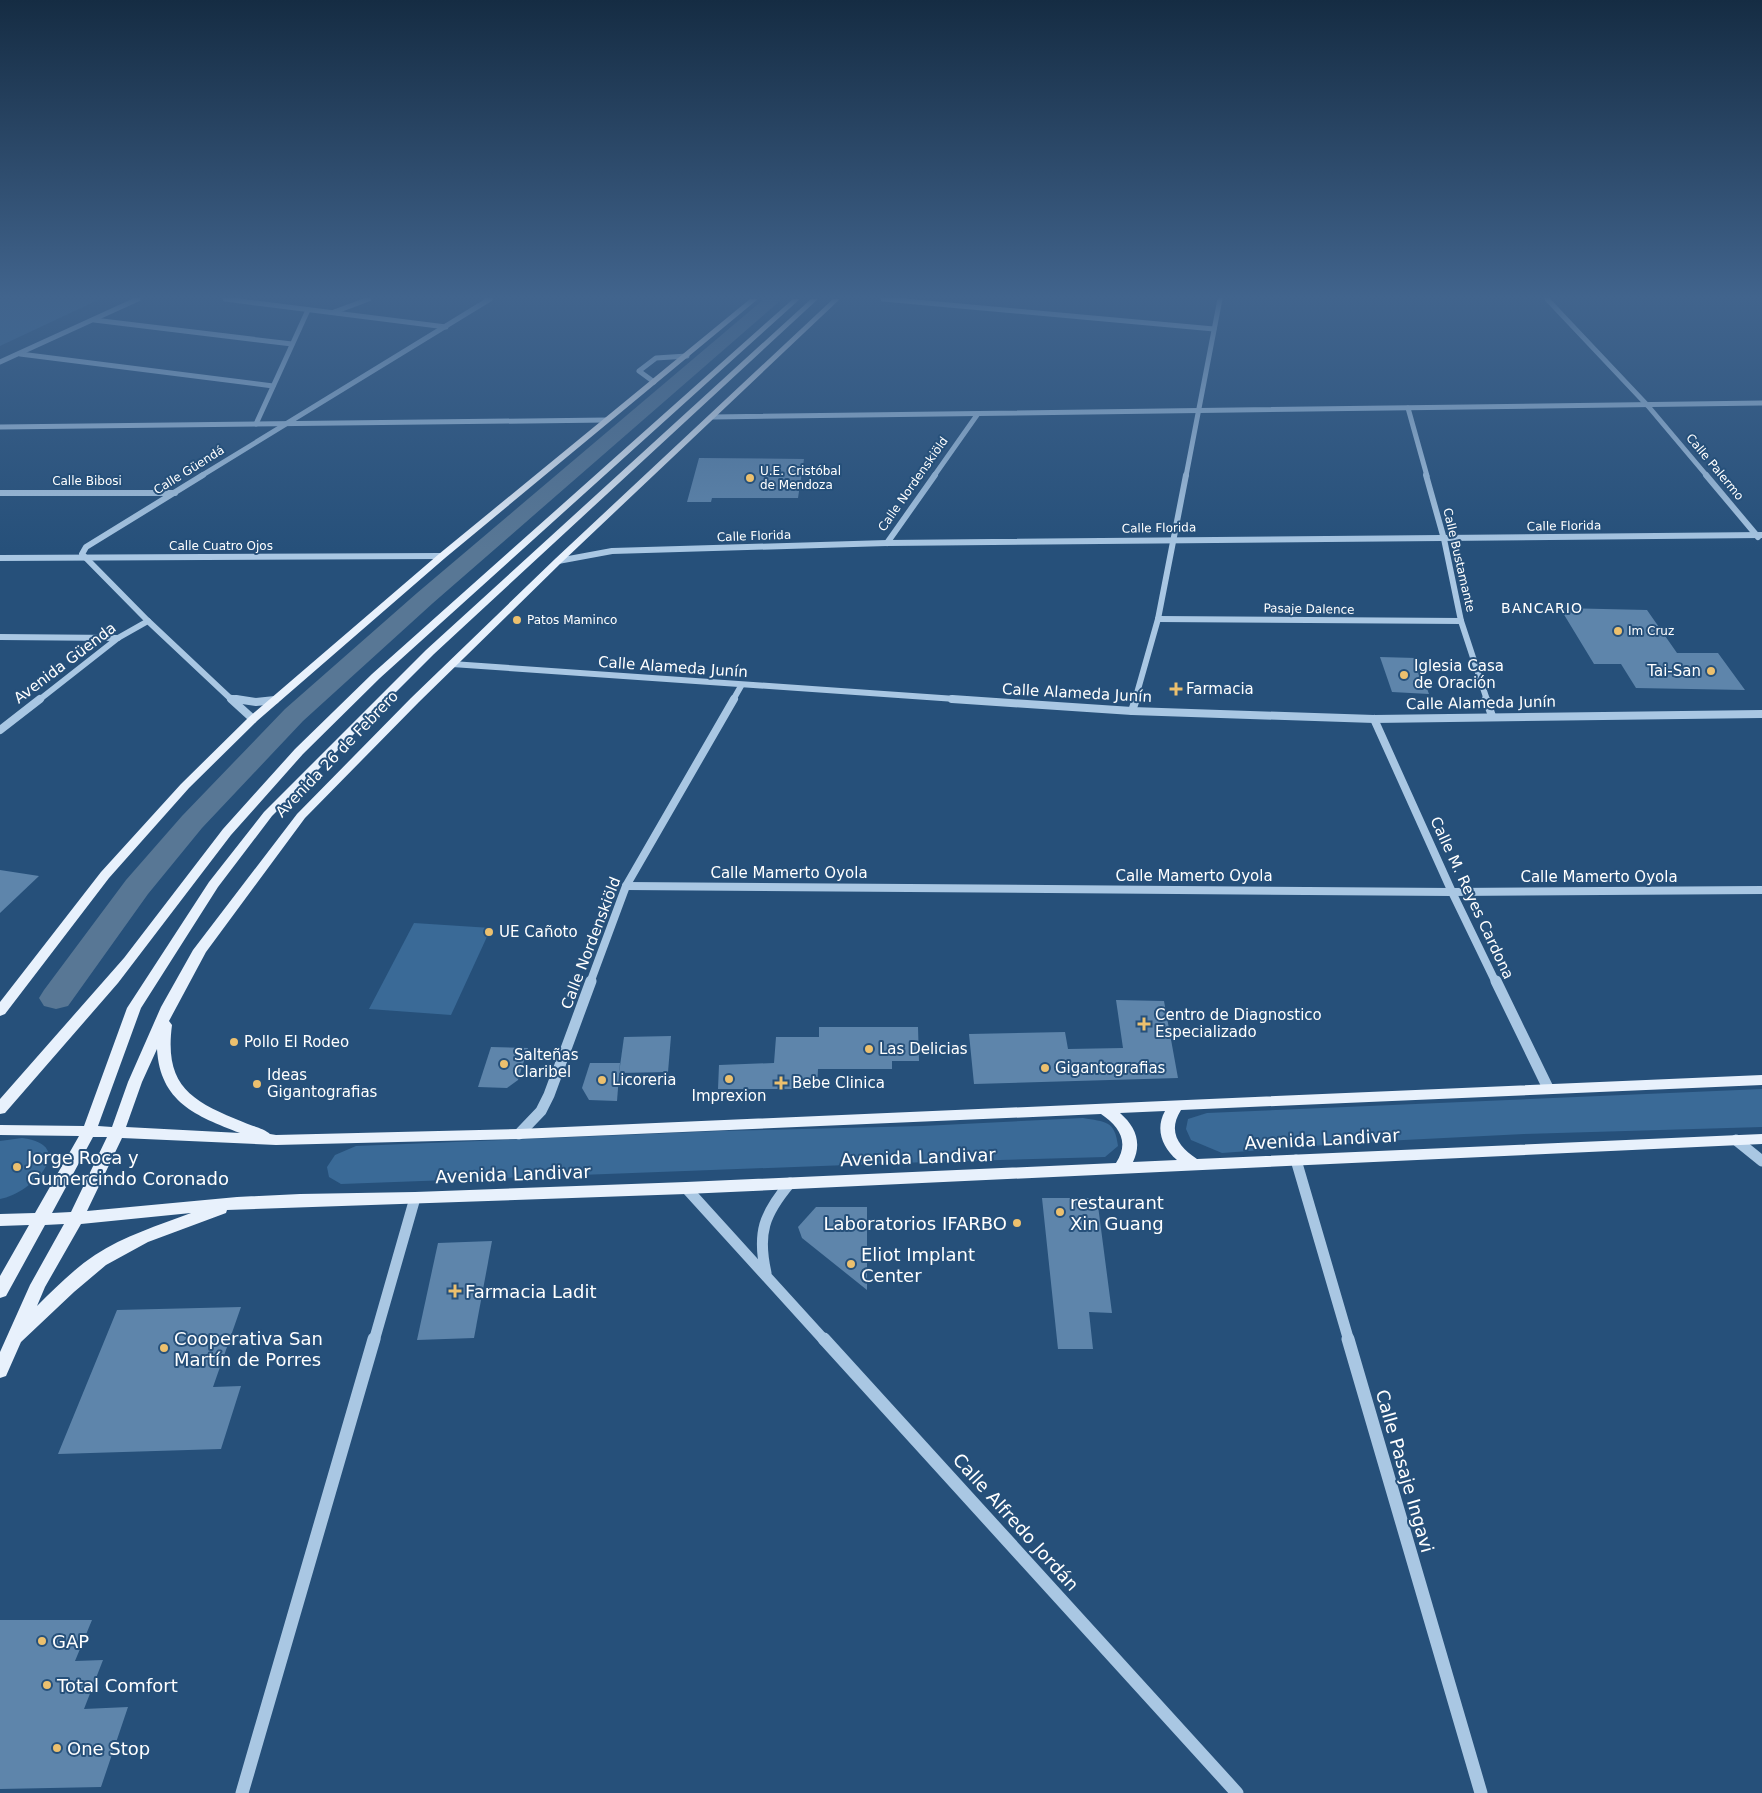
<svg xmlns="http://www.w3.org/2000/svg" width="1762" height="1793" font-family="'DejaVu Sans',sans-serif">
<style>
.green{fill:#3a6a97}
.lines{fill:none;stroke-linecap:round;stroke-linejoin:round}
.canal{fill:#587795;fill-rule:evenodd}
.building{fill:#5e85ab}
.minor-far4{stroke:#a9c7e3;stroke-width:5}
.minor-far3{stroke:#a9c7e3;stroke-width:6}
.minor-far2{stroke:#a9c7e3;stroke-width:8}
.minor-far1{stroke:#a9c7e3;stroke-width:11}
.minor{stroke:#a9c7e3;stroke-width:13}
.major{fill:#e8f1fc;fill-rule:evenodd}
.poi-dot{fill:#ecc06e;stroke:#26507a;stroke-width:2}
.labels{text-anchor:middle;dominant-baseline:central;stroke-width:4;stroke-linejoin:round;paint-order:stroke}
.far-street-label{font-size:12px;fill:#fff;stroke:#26507a}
.far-poi-label{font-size:12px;fill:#fff;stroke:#26507a;text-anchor:start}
.far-neighbourhood-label{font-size:14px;letter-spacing:1px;fill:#fff;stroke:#26507a}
.street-label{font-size:15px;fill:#fff;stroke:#26507a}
.poi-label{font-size:15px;fill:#fff;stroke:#26507a;text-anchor:start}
.near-street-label{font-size:18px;fill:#fff;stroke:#26507a}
.near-poi-label{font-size:18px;fill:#fff;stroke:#26507a;text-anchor:start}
</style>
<rect width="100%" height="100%" fill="#26507a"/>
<!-- green -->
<g class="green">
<path d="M0,299h100l-100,47z"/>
<path d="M414,923l77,5 -40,87 -82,-6z"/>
<path d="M1762,1089v38l-238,7 -160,8 -142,11 -31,-13 -5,-11 2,-10 19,-6z"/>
<path d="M1083,1118c22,4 32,2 35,28l-13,11 -178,5 -586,22 -12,-7 -2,-10 8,-12 21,-9 364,-15 203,-5z"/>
<path d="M22,1138c57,7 10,55 -22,61v-58z"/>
</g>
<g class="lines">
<!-- canal -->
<path class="canal" d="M764,299h18l-349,304 -130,118 -101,107 -54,66 -80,112 -12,3 -12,-3 -5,-8 5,-8 82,-110 56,-64 103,-107 132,-116z"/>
</g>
<!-- building -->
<g class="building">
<path d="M699,458l105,1 -6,39h-86l-1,4h-24z"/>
<path d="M1560,608l87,2 30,43h41l27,37 -109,-2 -15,-24h-27z"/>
<path d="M1380,657l36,1 13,36 -37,-2z"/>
<path d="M0,870l39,6 -39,37z"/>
<path d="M1116,1000l48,1 14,77 -204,6 -5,-50 96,-2 3,17 55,-1z"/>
<path d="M819,1027h99l1,34h-27v8h-74l-1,20h-99l1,-24 55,-2 2,-26h43z"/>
<path d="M671,1036l-3,36 -49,1 5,-36z"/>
<path d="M491,1047l37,1 -10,32 -11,8 -29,-1z"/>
<path d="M590,1063h30l-3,38 -28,-1 -7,-12z"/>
<path d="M1042,1198h55l15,115 -23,-1 4,37h-35z"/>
<path d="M816,1207h51v83l-65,-52 -4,-11z"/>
<path d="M492,1241l-18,97 -57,2 21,-97z"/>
<path d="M241,1307l-28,80 28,-1 -20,63 -163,5 59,-144z"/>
<path d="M0,1620h92l-17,41 28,-1 -19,49 44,-2 -27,80 -101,2z"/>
</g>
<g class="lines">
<!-- minor-far4 -->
<g class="minor-far4">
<path d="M225,299l221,28"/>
<path d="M883,299l331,30"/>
<path d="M1547,299l101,107 59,70"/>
<path d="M334,312l35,-13"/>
<path d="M94,320l198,24"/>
<path d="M20,354l253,32"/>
<path d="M0,362l138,-63"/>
<path d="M654,382l-15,-11 17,-13 31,-2"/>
<path d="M1408,408l19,68"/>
<path d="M713,417l1049,-14"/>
<path d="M256,424l52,-114"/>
<path d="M0,427l607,-7"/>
<path d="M201,476l289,-177"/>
<path d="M934,476l43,-61"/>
<path d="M1186,476l34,-177"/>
</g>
<!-- minor-far3 -->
<g class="minor-far3">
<path d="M203,475l-117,72 -4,7 66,67 84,79"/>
<path d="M1426,475l18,64 17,82 26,79"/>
<path d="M1706,475l52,62"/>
<path d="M0,493h175"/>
<path d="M887,543l48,-68"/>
<path d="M0,558l442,-2"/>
<path d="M558,561l54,-10 275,-8 875,-8"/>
<path d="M1158,619l303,2"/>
<path d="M0,637l118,1"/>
<path d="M452,664l518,36"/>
<path d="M233,698l11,2"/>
<path d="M39,700l79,-62 30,-17"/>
<path d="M733,700l8,-14"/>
<path d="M1135,700l23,-81 28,-144"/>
</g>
<!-- minor-far2 -->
<g class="minor-far2">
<path d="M231,699l22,20"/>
<path d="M236,699l20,3 19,-2"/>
<path d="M952,699l180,12 242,8 388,-5"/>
<path d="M1486,699l6,17"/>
<path d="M1132,711l4,-12"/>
<path d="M1374,719l78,173 44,91"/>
<path d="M0,730l40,-31"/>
<path d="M626,886l826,6 310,-2"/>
<path d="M590,983l36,-97 108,-187"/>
</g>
<!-- minor-far1 -->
<g class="minor-far1">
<path d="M1496,981l52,107"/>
<path d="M519,1134l22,-23 8,-16 42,-114"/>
<path d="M1736,1140l26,21"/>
<path d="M1296,1160l53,181"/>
<path d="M686,1188l139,153"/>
<path d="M766,1273c-9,-40 -2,-59 24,-90"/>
<path d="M374,1341l41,-143"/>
</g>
<!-- minor -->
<g class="minor">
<path d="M824,1339l413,454"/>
<path d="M1348,1339l133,454"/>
<path d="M242,1793l132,-454"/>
</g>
<!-- major -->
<g class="major">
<path d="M750,299h8l-313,259 -188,163 -68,67 -80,90 -104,136 -5,2v-14l101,-130 80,-88 68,-67 190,-163z"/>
<path d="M793,299h7l-420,379 -77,76 -72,81 -113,148 -113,130 -5,1v-15l124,-141 99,-129 72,-80 77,-75z"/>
<path d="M811,299h7l-384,355 -162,162 -54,71 -77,121 -43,118 14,1 16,-45 33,-75 32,-57 104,-136 114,-116 144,-139 278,-260h7l-279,264 -142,139 -114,116 -99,134 -37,69 3,4c-8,61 19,76 71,97 8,4 21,6 27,12l6,1 243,-6 1243,-54v10l-581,25c-14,22 -2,37 16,49l565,-25v10l-1076,50 -459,16 -1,3 -78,29 -42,23 -32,27 -53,50 -15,34 -6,2v-26l30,-67 34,-61 -19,1 -39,71 -6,2v-22l29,-51 -29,1v-12l35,-1 44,-77 -79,-1v-10l84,1 43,-118 82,-126 55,-70 162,-162zM157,1049c3,53 39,67 83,84l-114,-6 16,-45zM1165,1111c-10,18 -3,36 12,49l-44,2c9,-19 3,-35 -13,-49zM1101,1114c18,12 29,28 15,49l-430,19 -271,10 -115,2 -63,3 -150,14 35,-73 154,7 243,-6zM93,1137h14l-36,75 -19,1zM191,1213c-32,12 -67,23 -96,42 -21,14 -40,33 -58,51l8,-19 36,-63z"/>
</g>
</g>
<!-- sky -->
<linearGradient id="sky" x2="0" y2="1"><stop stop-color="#152c43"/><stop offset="0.54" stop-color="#41648d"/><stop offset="1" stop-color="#41648d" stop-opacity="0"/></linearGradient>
<rect width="1762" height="550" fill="url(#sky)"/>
<!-- markers -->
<g class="poi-dot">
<circle cx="750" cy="478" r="5"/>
<circle cx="517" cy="620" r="5"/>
<circle cx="1618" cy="631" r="5"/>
<circle cx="1711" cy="671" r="5"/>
<circle cx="1404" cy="675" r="5"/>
<path d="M1173.5 681.5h5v5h5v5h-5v5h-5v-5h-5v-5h5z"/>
<circle cx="489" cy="932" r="5"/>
<path d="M1141.5 1016.5h5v5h5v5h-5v5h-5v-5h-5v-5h5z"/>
<circle cx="234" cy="1042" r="5"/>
<circle cx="869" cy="1049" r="5"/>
<circle cx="504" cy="1064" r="5"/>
<circle cx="1045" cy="1068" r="5"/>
<circle cx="729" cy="1079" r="5"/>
<circle cx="602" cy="1080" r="5"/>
<path d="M778.5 1075.5h5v5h5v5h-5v5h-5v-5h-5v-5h5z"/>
<circle cx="257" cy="1084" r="5"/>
<circle cx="17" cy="1167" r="5"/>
<circle cx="1060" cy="1212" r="5"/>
<circle cx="1017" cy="1223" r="5"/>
<circle cx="851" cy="1264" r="5"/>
<path d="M452.5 1283.5h5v5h5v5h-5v5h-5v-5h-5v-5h5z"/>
<circle cx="164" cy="1348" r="5"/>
<circle cx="42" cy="1641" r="5"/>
<circle cx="47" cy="1685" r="5"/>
<circle cx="57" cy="1748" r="5"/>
</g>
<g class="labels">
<!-- far-street labels -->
<g class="far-street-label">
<text transform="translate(1715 467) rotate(50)">Calle Palermo</text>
<text transform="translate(189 470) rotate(-32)">Calle Güendá</text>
<text x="87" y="481">Calle Bibosi</text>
<text transform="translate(913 484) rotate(-55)">Calle Nordenskiöld</text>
<text transform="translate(1564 526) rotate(-1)">Calle Florida</text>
<text transform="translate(1159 528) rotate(-1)">Calle Florida</text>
<text transform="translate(754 536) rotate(-2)">Calle Florida</text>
<text x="221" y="546">Calle Cuatro Ojos</text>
<text transform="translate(1459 560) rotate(77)">Calle Bustamante</text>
<text transform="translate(1309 609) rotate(1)">Pasaje Dalence</text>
</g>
<!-- far-poi labels -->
<g class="far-poi-label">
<text x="760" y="471">U.E. Cristóbal<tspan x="760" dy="14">de Mendoza</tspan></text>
<text x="527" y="620">Patos Maminco</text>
<text x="1628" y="631">Im Cruz</text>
</g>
<!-- far-neighbourhood labels -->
<g class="far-neighbourhood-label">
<text x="1542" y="608">BANCARIO</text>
</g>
<!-- street labels -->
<g class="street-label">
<text transform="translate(65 663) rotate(-37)">Avenida Güenda</text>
<text transform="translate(673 667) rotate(4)">Calle Alameda Junín</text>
<text transform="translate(1077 693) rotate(3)">Calle Alameda Junín</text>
<text transform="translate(1481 703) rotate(-1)">Calle Alameda Junín</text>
<text transform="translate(337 754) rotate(-46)">Avenida 26 de Febrero</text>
<text x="789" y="873">Calle Mamerto Oyola</text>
<text x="1194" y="876">Calle Mamerto Oyola</text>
<text x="1599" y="877">Calle Mamerto Oyola</text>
<text transform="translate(1472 898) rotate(65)">Calle M. Reyes Cardona</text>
<text transform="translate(591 943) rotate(-69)">Calle Nordenskiöld</text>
</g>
<!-- poi labels -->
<g class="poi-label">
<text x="1414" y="666">Iglesia Casa<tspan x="1414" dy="17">de Oración</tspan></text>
<text x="1701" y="671" text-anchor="end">Tai-San</text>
<text x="1186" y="689">Farmacia</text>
<text x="499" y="932">UE Cañoto</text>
<text x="1155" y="1015">Centro de Diagnostico<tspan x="1155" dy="17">Especializado</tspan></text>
<text x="244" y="1042">Pollo El Rodeo</text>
<text x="879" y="1049">Las Delicias</text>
<text x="514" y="1055">Salteñas<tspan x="514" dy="17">Claribel</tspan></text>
<text x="1055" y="1068">Gigantografias</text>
<text x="267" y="1075">Ideas<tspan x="267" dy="17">Gigantografias</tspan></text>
<text x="612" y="1080">Licoreria</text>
<text x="792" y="1083">Bebe Clinica</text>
<text x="729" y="1096" text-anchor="middle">Imprexion</text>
</g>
<!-- near-street labels -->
<g class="near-street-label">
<text transform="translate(1322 1139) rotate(-3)">Avenida Landivar</text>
<text transform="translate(918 1157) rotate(-2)">Avenida Landivar</text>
<text transform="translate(513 1174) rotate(-2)">Avenida Landivar</text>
<text transform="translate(1405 1471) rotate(74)">Calle Pasaje Ingavi</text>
<text transform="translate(1016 1522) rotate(48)">Calle Alfredo Jordán</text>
</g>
<!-- near-poi labels -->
<g class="near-poi-label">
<text x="27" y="1157">Jorge Roca y<tspan x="27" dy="21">Gumercindo Coronado</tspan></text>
<text x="1070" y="1202">restaurant<tspan x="1070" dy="21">Xin Guang</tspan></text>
<text x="1007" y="1223" text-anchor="end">Laboratorios IFARBO</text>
<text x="861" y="1254">Eliot Implant<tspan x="861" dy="21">Center</tspan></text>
<text x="465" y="1291">Farmacia Ladit</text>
<text x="174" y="1338">Cooperativa San<tspan x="174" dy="21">Martín de Porres</tspan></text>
<text x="52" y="1641">GAP</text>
<text x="57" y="1685">Total Comfort</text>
<text x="67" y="1748">One Stop</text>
</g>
</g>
</svg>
